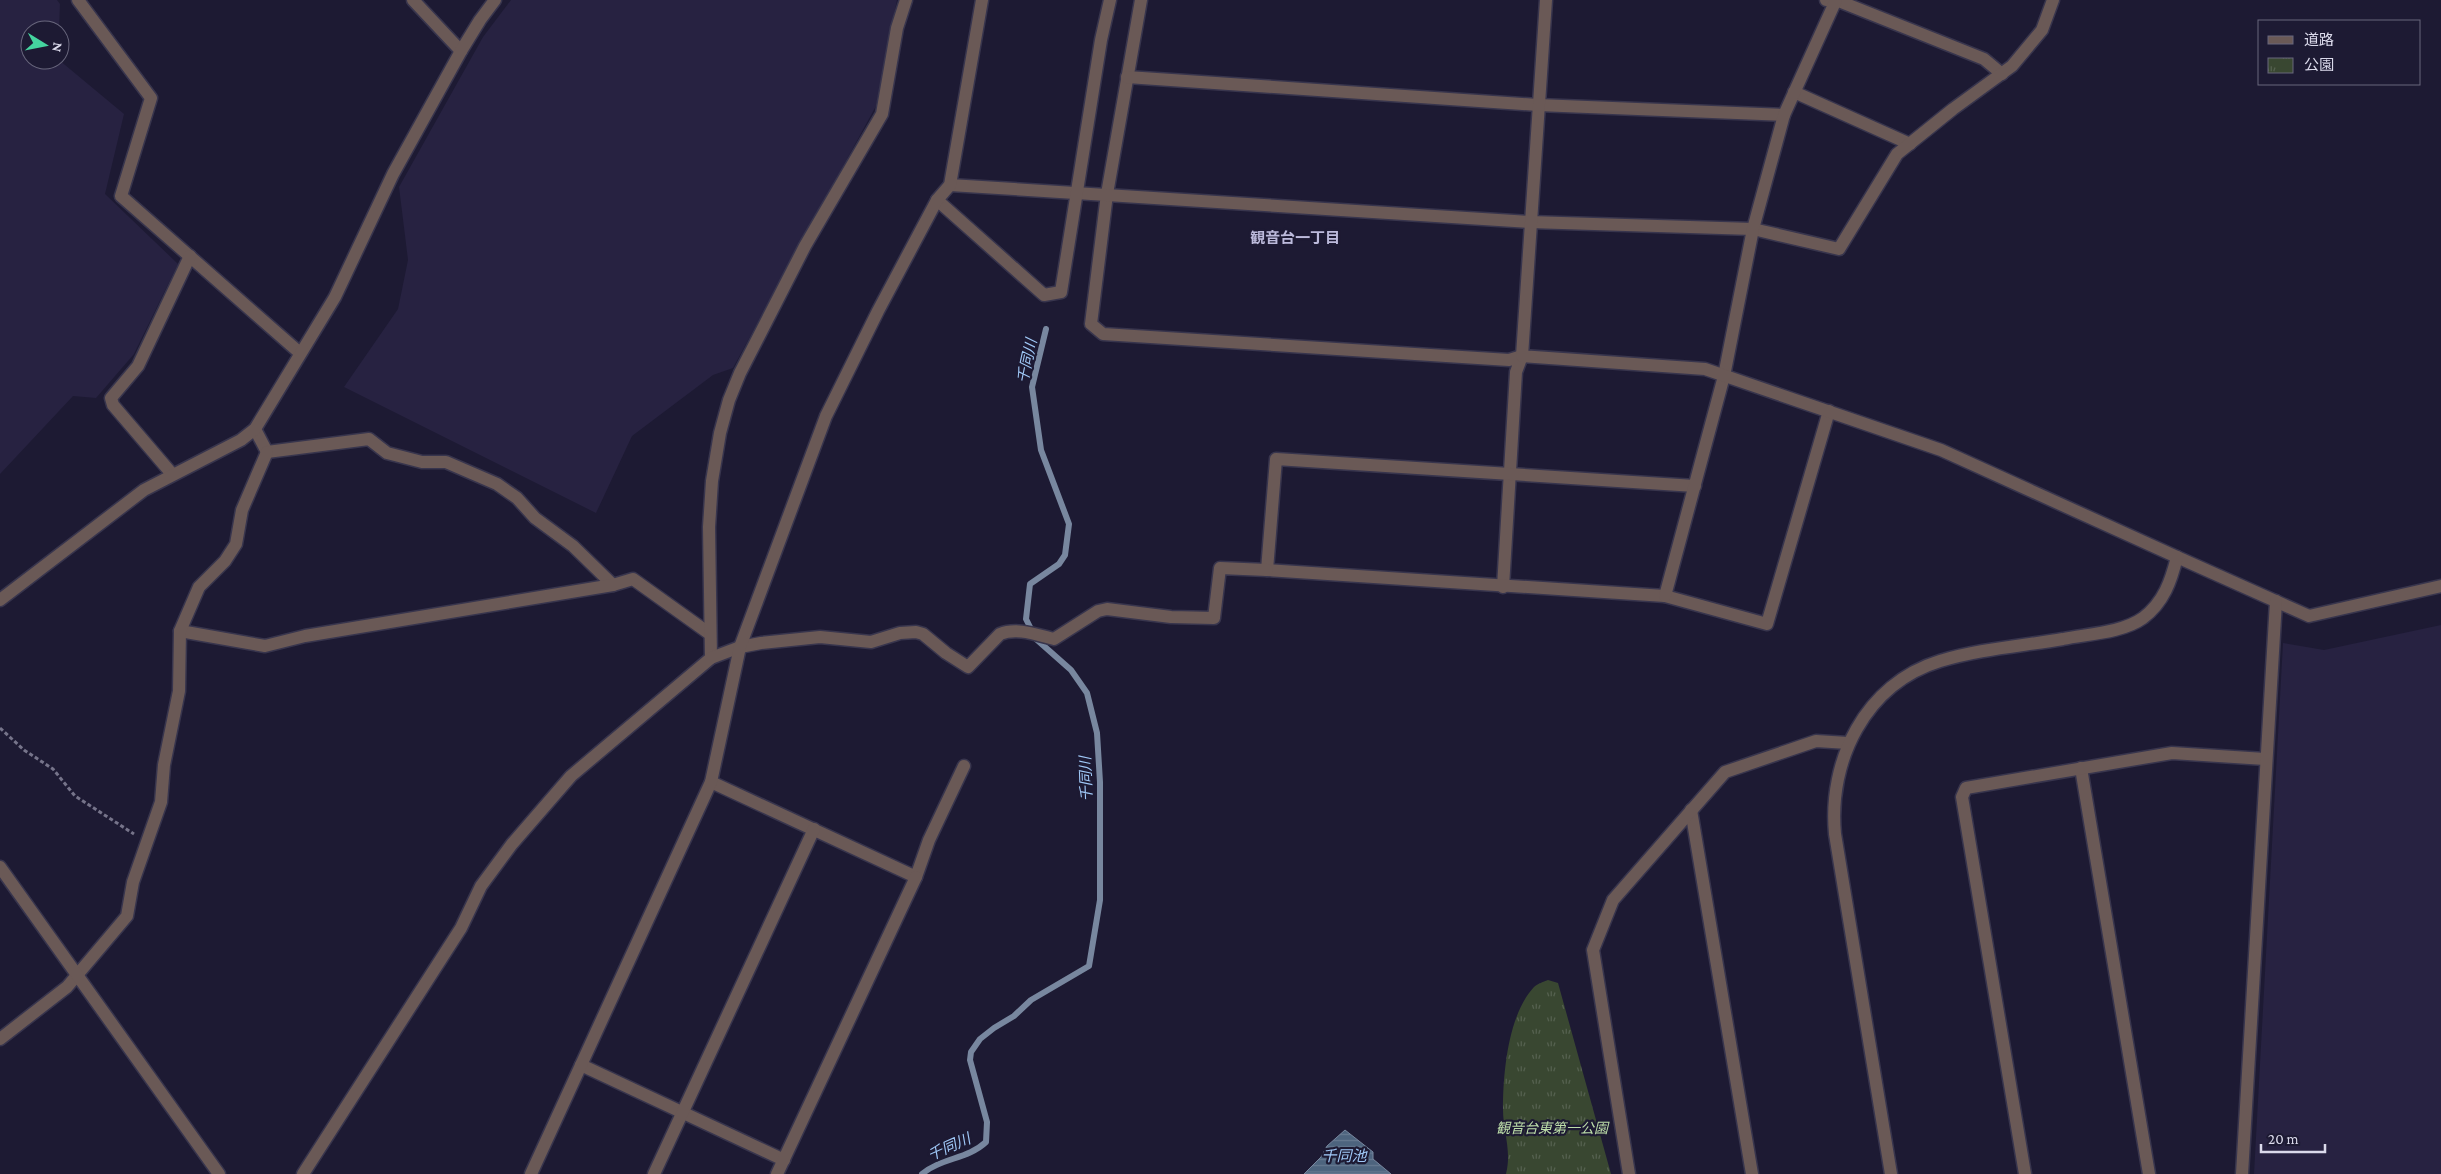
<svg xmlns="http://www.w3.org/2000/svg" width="2441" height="1174" font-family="'Crimson Pro','Noto Sans JP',serif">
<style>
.built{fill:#272241}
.park{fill:url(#park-tufts)}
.water{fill:url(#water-rules);stroke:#78879f}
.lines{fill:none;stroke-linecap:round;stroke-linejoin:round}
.stream{stroke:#78879f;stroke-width:6}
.minor-casing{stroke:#38354d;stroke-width:15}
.tertiary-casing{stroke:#38354d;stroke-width:15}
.path{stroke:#76748a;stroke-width:3;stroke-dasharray:4 2.5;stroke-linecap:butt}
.minor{stroke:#6a5956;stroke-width:12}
.tertiary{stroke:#6a5956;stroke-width:12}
.labels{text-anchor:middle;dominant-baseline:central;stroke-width:4.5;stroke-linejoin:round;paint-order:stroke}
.park-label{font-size:14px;font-style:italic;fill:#bddea9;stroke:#1d1a33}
.neighbourhood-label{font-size:15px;font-weight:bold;fill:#bcbadb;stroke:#1d1a33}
.water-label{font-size:15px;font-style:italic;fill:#a0c9f8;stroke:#1d1a33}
</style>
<defs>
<pattern id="park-tufts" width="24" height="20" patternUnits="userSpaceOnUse" patternTransform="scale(1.25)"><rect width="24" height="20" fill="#394731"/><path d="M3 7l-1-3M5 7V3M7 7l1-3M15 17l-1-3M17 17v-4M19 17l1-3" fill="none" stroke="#55614f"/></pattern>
<pattern id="water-rules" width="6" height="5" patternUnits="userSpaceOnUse" patternTransform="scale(1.25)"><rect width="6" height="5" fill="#4d647e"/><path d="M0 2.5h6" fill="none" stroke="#667a90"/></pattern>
</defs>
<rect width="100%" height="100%" fill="#1d1a33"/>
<!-- built -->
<g class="built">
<path d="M0,0h57l3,4 -1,26h-29v30h29l65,54 -19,80 73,70 -44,90 -38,44 -23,-2 -73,78z"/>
<path d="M511,0h386l-21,106 -143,262 -20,7 -81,61 -36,77 -252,-126 54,-78 10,-49 -9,-73 84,-150z"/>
<path d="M2441,625v549h-187l29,-531 41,7z"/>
</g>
<!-- park -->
<path class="park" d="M1548,980l10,3 53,191h-105c6,-24 -3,-42 -3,-65 0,-36 5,-94 31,-122 3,-3 9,-5 14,-7z"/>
<!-- water -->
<path class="water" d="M1345,1130l28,22v7l18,15h-87l17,-17 6,-11z"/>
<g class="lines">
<!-- stream -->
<path class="stream" d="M922,1174c19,-16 46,-15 64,-32l1,-20 -17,-62 1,-8 9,-13 14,-11 20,-12 17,-16 58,-34 11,-66v-118l-3,-49 -10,-40 -16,-23 -35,-31 -10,-20 4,-35 29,-20 6,-9 4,-31 -28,-74 -9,-63 14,-58"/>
<!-- minor casing -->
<g class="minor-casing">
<g id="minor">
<path d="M78,0l73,98 -30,98 179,157"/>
<path d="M413,0l48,51"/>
<path d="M1141,0l-34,194 -16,130 12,10 406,26 13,-4 -6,16 -13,215"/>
<path d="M1826,0h10l148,59 18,15"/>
<path d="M1127,77l411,28 246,10"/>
<path d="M1794,92l116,52"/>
<path d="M950,185l580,37 223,7 86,20 58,-95 56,-45 59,-43 30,-36 11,-30"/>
<path d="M937,200l107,95 17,-3 40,-252 9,-40"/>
<path d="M255,429l12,23"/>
<path d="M267,452l102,-13 18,14 35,9h24l51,22 20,14 18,20 38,28 40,39"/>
<path d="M172,474l-59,-69 -2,-7 27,-32 52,-110"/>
<path d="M1695,486l-419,-27 -9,111 398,26 102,28 62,-213"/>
<path d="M2177,557l132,59 132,-30"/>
<path d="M1665,596l59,-220 29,-147 31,-114 52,-115"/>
<path d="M0,600l144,-110 97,-50 14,-11 80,-132 58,-123 68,-123 19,-31 15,-20"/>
<path d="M180,631l85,15 40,-10 308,-51 20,-6 77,55"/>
<path d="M711,658l-2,-131 3,-46 8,-48 9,-33 11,-27 65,-127 77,-132 15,-86 9,-28"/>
<path d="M2081,768l68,406"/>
<path d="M711,782l205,95 13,-37 35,-74"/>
<path d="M1691,810l61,364"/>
<path d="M0,1039l67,-52 60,-71 6,-34 28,-80 3,-37 15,-74 1,-60 19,-44 26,-26 11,-17 6,-34 25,-58"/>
<path d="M581,1065l203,95"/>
<path d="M303,1174l158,-246 20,-42 31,-42 59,-68 140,-118 29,-11 21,-4 59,-6 51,5 29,-9 16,-1 7,2 23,19 22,14 32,-33c17,-7 37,1 54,5l44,-28 9,-2 64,8 43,1 6,-50 47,2"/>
<path d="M531,1174l180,-392 29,-135 86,-231 52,-105 59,-111 13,-15 32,-185"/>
<path d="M654,1174l160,-345"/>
<path d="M777,1174l139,-297"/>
<path d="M1629,1174l-36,-224 20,-50 112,-128 91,-31 32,2"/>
<path d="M2025,1174l-63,-377 4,-9 206,-35 93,6"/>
<path d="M2242,1174l34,-573"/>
</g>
</g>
<!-- tertiary casing -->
<g class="tertiary-casing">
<g id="tertiary">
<path d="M1546,0l-24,356 183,13 236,81 236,107c-6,24 -13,45 -34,61 -21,15 -56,16 -80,21 -41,7 -84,10 -123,22 -75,23 -112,100 -105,173l56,340"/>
<path d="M0,867l219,307"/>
</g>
</g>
<!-- path -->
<path class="path" d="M0,728l24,22 29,19 22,27 59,38"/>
<!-- minor -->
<use href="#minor" class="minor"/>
<!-- tertiary -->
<use href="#tertiary" class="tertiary"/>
</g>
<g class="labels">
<!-- park labels -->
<g class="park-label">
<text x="1552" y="1128">観音台東第一公園</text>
</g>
<!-- neighbourhood labels -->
<g class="neighbourhood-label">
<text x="1295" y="238">観音台一丁目</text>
</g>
<!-- water labels -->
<g class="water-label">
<text transform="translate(1027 361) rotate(-78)">千同川</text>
<text transform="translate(1086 779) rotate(-92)">千同川</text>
<text transform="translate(949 1147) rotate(-24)">千同川</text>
<text x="1344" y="1156">千同池</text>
</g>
</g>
<!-- legend -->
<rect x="2258" y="20" width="162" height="65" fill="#1d1a33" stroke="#69677d"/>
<rect x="2268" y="36" width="25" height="8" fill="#6a5956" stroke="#69677d"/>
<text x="2304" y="45" font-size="15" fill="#dbdaeb">道路</text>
<rect x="2268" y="58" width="25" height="15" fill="url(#park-tufts)" stroke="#69677d"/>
<text x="2304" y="70" font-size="15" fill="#dbdaeb">公園</text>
<!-- north arrow -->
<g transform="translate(45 45) rotate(100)"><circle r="24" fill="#1d1a33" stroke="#69677d"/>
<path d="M0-4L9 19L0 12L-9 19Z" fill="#45d49f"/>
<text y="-8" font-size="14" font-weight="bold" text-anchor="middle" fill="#dbdaeb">N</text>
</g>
<!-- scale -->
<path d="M2261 1144v8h64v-8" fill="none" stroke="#dbdaeb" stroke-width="2.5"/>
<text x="2268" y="1144" font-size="15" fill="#dbdaeb" stroke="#1d1a33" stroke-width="4" paint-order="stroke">20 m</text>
</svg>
